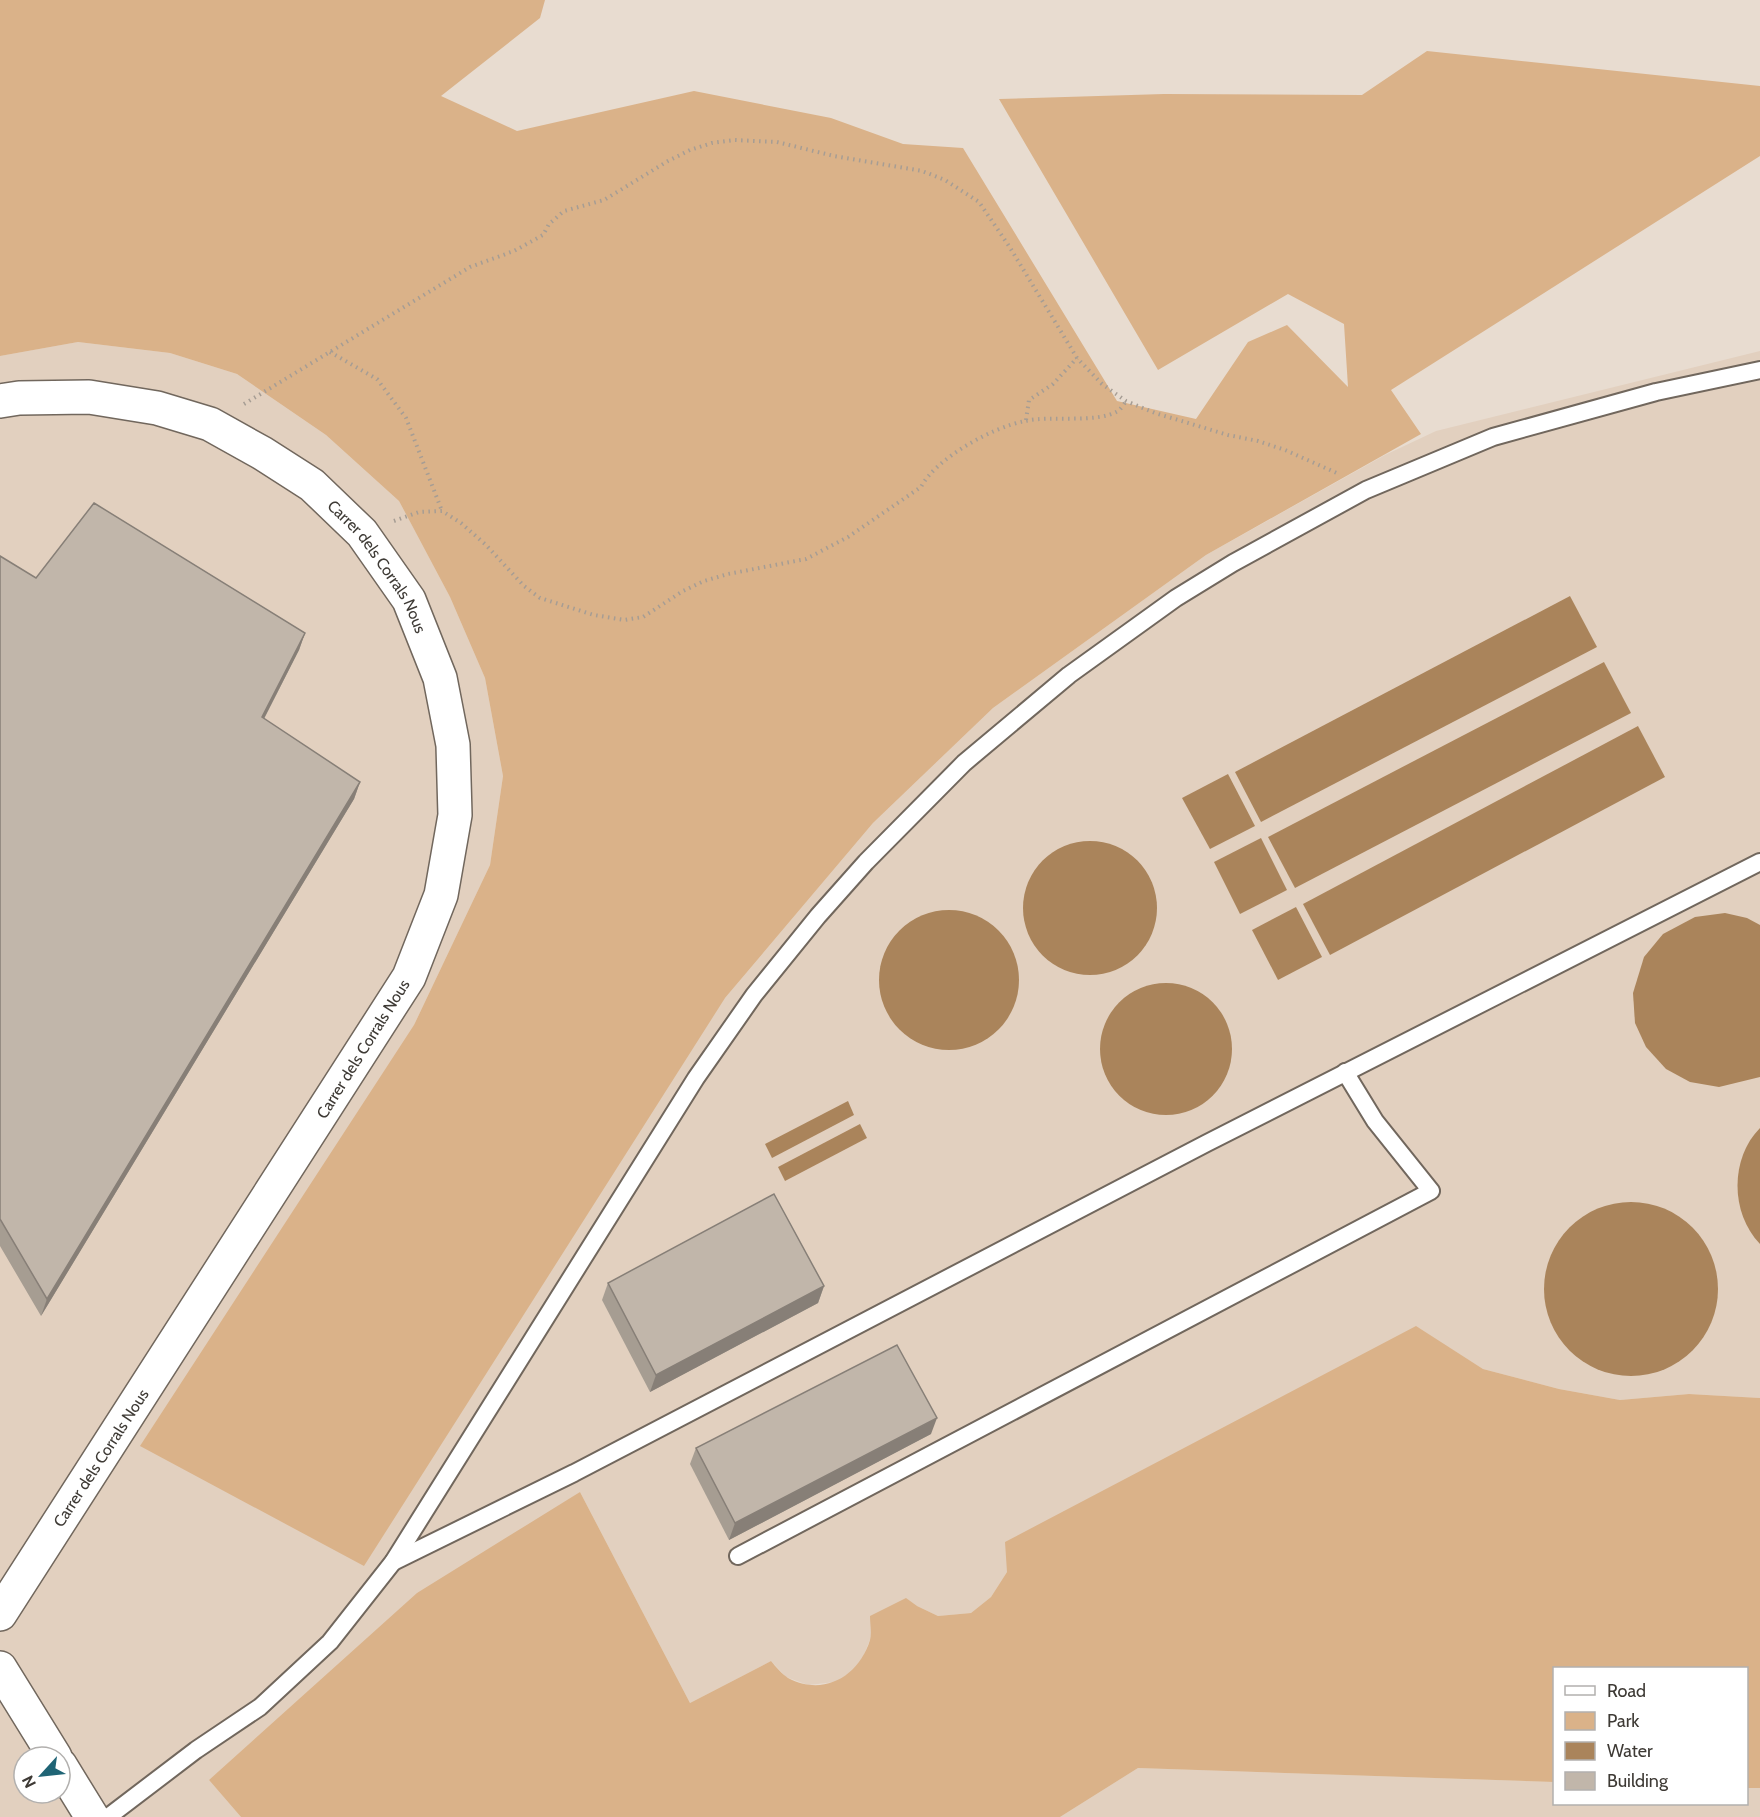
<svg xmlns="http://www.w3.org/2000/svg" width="1760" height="1817" font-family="Cabin,sans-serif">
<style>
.built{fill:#e2d0bf;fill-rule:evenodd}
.green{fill:#dab289}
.water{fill:#aa845b}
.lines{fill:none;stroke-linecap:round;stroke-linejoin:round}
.service-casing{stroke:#71675d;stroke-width:20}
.minor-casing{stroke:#71675d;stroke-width:36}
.path{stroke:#a69d94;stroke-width:4;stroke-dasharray:1.5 4.5;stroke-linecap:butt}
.service{stroke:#fff;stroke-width:16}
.minor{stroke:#fff;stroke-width:33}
.wall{fill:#a69d92}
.shaded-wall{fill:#877f77}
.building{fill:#c1b6aa;stroke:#877f77;stroke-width:1.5}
.labels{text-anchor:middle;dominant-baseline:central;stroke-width:5;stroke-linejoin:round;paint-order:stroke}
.street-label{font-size:16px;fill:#3e3a35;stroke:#fff}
</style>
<rect width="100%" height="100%" fill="#e8dcd0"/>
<!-- built -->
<g class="built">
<path d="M78,342l92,11 67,21 89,61 73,66 51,96 35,81 18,98 -13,89 -76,160 311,-27 148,-175 120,-115 213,-153 179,-100 51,-24 324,-80v1047l-71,-4 -69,6 -61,-11 -76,-20 -67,-42 -409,245 -16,25 -20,16 -33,3 -21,-10 -46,31 -8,20 -10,14 -18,11 -27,3 -22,-8 -15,-16 -81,42 -110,-211 -371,288 32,37h-241v-1461zM24,1757h36v36h-36z"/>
<path d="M1138,1768l416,14v22h192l1,-16h13v29h-700z"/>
</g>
<!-- green -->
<g class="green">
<path d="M0,0h545l-5,18 -99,78 76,35 177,-40 137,27 72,26 60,4 154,253 79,18 52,-77 39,-17 61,62 -4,-63 -56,-30 -130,76 -159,-271 165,-5 198,1 65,-44 333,35v70l-369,234 30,44 -215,121 -213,153 -120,115 -148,175 -361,568 -224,-120 274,-421 76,-160 13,-89 -18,-98 -35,-81 -51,-96 -73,-66 -89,-61 -67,-21 -92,-11 -78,14z"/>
<path d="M1416,1326l67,43 76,20 61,11 69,-6 71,4v390h-13l-1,-120h-192v114l-416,-14 -78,49h-819l-32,-37 208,-187 163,-101 110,211 81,-42c5,6 11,13 17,17 36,19 71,-2 82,-38 2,-7 0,-16 0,-24l36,-18 11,8 21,10 33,-3 20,-16 16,-25 -2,-30z"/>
</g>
<!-- water -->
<g class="water">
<path d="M1570,596l27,51 -336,175 -26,-50z"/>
<path d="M1604,662l27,51 -336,175 -27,-51z"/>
<path d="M1638,726l27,51 -335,178 -27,-51z"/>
<path d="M1228,774l27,52 -45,23 -28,-51z"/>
<path d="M1261,838l26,52 -47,24 -26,-52z"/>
<circle cx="1090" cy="908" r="67"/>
<path d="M1296,907l26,50 -44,23 -26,-50z"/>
<circle cx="949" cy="980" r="70"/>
<path d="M1725,913l22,5 13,7v152l-41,10 -29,-5 -24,-13 -20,-22 -11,-24 -2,-30 11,-36 19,-23 32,-17z"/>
<circle cx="1166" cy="1049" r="66"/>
<path d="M848,1101l6,14 -82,43 -7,-14z"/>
<path d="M860,1124l7,14 -82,43 -7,-14z"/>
<path d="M1760,1128v116c-30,-31 -30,-86 0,-116z"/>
<circle cx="1631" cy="1289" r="87"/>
</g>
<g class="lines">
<!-- service casing -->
<g class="service-casing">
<g id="service">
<path d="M738,1556l693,-365 -56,-70 -30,-49"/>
<path d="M393,1562l181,-89 633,-330 553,-281"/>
<path d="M108,1817l88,-67 64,-43 70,-65 63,-80 303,-484 58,-83 64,-79 48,-54 98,-99 105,-88 107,-77 57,-35 133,-73 127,-53 163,-45 104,-22"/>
</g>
</g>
<!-- minor casing -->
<g class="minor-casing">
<g id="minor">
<path id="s1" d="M0,401l19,-3 70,-1 68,11 53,16 52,29 50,32 50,48 47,67 31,78 13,67 2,70 -14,80 -32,82 -409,637"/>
<path d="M0,1668l55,89"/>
<path d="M60,1765l32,52"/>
</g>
</g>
<!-- path -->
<g class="path">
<path d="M330,352l47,27 29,39 36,93"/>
<path d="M244,404l226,-137 44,-16 29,-16 6,-11 15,-13 40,-11 64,-39 22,-11 22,-7 22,-3 43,2 57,14 88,15 23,9 34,22 30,44 68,112 25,26 24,17 29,12 73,22 30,6 27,9 54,24"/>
<path d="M1026,420l3,-20 24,-16 24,-26"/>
<path d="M394,521l25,-9 23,-1 19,12 25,22 38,41 16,12 54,17 30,5 19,-3 40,-26 21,-10 24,-7 78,-15 42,-22 73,-50c15,-29 72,-60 104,-66 26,-6 70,3 93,-10 3,-2 6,-7 8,-10"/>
</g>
<!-- service -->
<use href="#service" class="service"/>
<!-- minor -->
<use href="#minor" class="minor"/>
</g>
<!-- wall -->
<g class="wall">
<path d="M0,556l36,22 269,55 -6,17 -35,69 96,63 -6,17 -313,517 -41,-70z"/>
<path d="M608,1283l216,3 -6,17 -168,89 -48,-92z"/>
<path d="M931,1434l-202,106 -39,-76 6,-16z"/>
</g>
<!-- shaded-wall -->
<g class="shaded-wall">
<path d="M305,633l-6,17 -43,84 6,-17z"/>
<path d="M360,782l-6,17 -313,517 6,-17z"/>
<path d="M824,1286l-6,17 -168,89 6,-17z"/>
<path d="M937,1418l-6,16 -202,106 6,-17z"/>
</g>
<!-- building -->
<g class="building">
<path d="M94,503l211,130 -43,84 98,65 -313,517 -47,-80v-663l36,22z"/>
<path d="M774,1194l50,92 -168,89 -48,-92z"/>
<path d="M897,1345l40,73 -202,105 -39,-75z"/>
</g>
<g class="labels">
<!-- street labels -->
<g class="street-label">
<text stroke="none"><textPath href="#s1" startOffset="438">Carrer dels Corrals Nous</textPath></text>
<text transform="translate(363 1049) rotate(-58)">Carrer dels Corrals Nous</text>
<text transform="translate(101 1458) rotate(-57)">Carrer dels Corrals Nous</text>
</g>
</g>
<!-- legend -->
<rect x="1553" y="1667" width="195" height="138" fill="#ffffff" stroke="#b2b0ae" stroke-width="1.5"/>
<rect x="1565" y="1686" width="30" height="9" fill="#ffffff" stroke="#b2b0ae" stroke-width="1.5"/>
<text x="1607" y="1697" font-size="18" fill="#3e3a35">Road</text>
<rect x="1565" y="1712" width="30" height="18" fill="#dab289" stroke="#b2b0ae" stroke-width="1.5"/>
<text x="1607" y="1727" font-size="18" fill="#3e3a35">Park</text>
<rect x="1565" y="1742" width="30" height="18" fill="#aa845b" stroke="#b2b0ae" stroke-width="1.5"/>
<text x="1607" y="1757" font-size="18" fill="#3e3a35">Water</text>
<rect x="1565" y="1772" width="30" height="18" fill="#c1b6aa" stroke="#b2b0ae" stroke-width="1.5"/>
<text x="1607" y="1787" font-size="18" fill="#3e3a35">Building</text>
<!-- north arrow -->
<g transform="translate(42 1775) rotate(243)"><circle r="28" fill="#ffffff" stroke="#b2b0ae" stroke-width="1.5"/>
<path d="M0-4.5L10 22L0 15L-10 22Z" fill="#1f6475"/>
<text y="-9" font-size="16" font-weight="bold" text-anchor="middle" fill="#3e3a35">N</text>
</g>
</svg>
